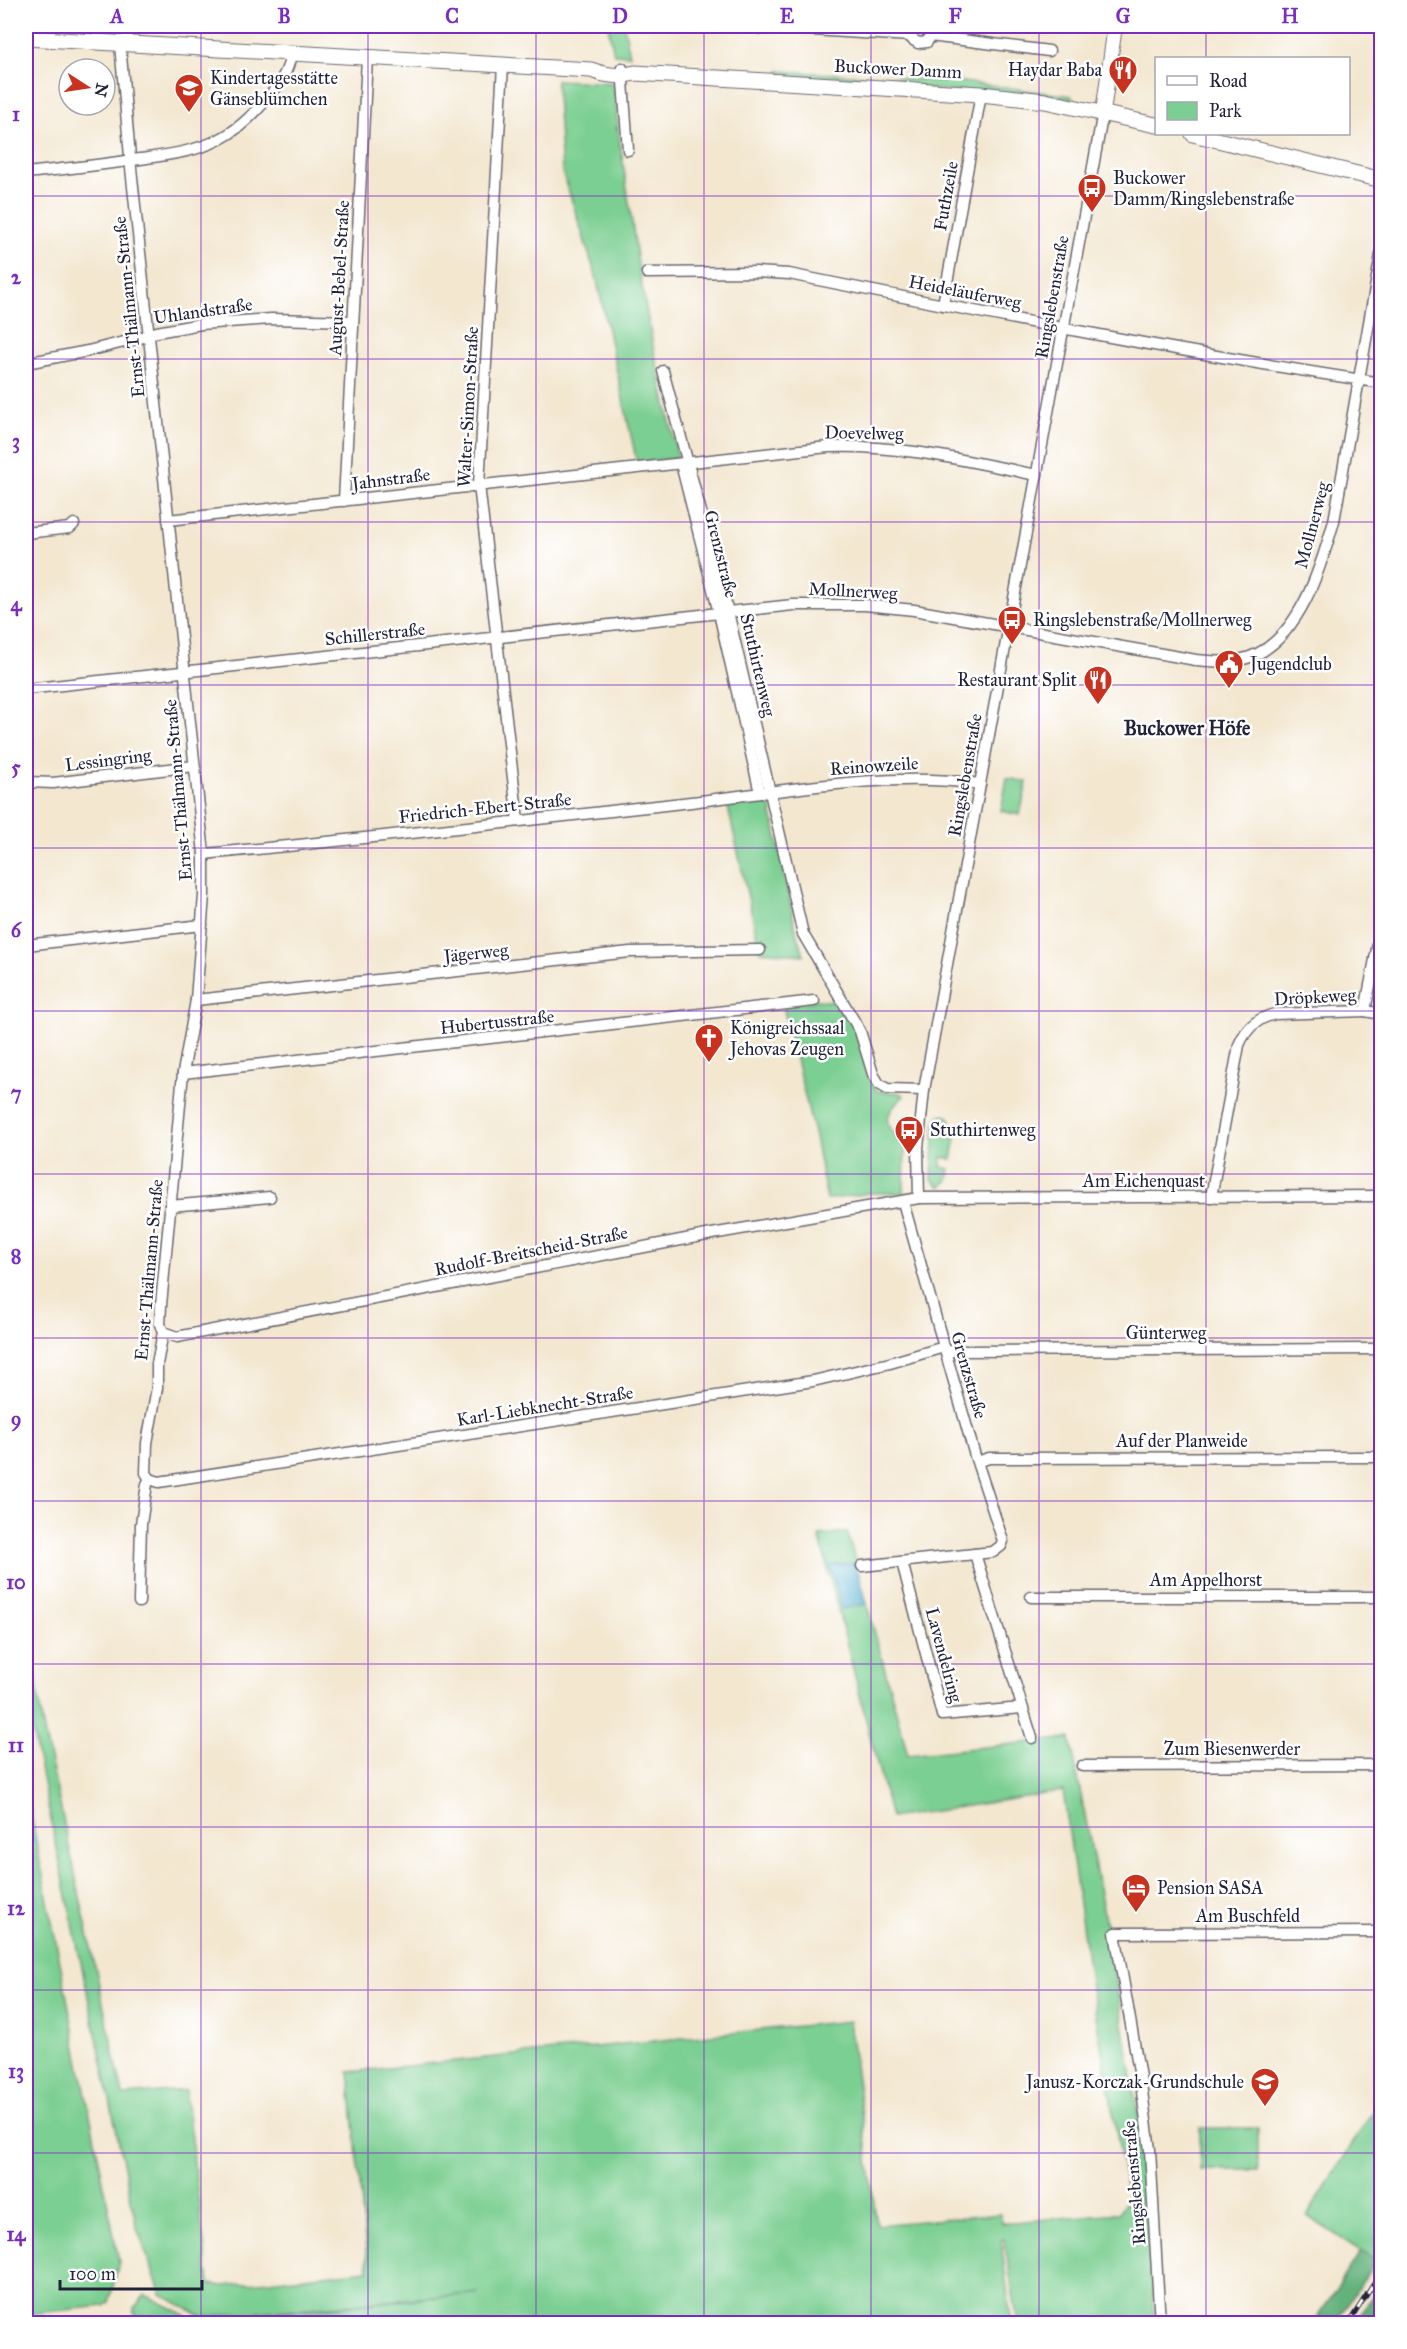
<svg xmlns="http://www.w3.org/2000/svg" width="1407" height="2349" font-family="'IM FELL Great Primer',serif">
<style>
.green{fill:#7bcf92;stroke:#4e7866;stroke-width:1.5}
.forest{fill:#64b27c;stroke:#436a5c;stroke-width:1.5}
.water{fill:#4eadcd;stroke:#386884;stroke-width:1.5}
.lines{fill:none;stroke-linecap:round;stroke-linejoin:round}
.stream{stroke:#4eadcd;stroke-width:3}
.minor-casing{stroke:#6b676f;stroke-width:13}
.tertiary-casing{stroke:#6b676f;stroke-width:16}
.secondary-casing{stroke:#6b676f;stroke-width:17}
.minor{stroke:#fff;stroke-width:10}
.tertiary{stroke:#fff;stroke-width:14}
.secondary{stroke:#fff;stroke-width:15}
.rail-casing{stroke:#22223b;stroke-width:5}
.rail{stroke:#fff;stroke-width:3;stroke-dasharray:9;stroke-linecap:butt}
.grid{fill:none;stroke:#7b2cbf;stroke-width:1.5;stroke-opacity:0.55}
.labels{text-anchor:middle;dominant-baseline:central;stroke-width:5;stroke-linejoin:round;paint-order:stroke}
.street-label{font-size:18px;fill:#22223b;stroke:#fff}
.poi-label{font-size:18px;fill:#22223b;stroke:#fff;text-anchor:start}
.neighbourhood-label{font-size:20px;font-weight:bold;fill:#22223b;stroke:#fff}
.neatline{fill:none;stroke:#7b2cbf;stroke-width:2}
.grid-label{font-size:20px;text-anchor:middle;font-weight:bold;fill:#7b2cbf}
</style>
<rect width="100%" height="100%" fill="#fff"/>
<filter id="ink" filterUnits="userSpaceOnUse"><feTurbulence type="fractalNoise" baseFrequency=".0167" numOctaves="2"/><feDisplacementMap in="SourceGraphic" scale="12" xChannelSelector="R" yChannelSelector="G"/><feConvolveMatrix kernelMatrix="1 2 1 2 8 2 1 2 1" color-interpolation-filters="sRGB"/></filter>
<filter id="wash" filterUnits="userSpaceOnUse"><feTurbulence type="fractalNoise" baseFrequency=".008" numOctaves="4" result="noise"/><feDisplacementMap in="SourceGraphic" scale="24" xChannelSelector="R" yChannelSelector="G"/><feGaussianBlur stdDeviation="1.35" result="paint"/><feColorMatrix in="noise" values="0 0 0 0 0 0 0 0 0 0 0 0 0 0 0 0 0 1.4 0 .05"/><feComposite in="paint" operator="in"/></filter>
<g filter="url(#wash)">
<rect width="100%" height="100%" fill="#f3e7d0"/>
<!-- green -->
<g class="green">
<path d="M608,26h16l6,29 -16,-1z"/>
<path d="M779,71l176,10 116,15 4,6 -294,-26z"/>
<path d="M556,80l58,3 4,45h-3l3,1 21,141 14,76 25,112 -41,5 -41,-187 -34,-106z"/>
<path d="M1007,778l20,4 -7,33 -19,-4z"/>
<path d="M764,798l5,1 27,132 8,24 -44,-4 -33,-148z"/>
<path d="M817,1000l24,2 15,26 20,63 25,2 3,3c-17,15 -27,32 1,43l-1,54h-35l-42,7 -12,-63 -32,-131z"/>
<path d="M940,1115l8,1 3,4 -1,6 8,1 -6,32 -10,-2 -1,10 9,2 -2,11 -8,7 -8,-7 3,-59z"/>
<path d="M847,1532l9,31 -26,3 12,43 25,-5 41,151 162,-17 39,202 30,180 9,76 6,127h-136l-14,-84 -3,1 10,83 -769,1 -9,-7 246,-24 -277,24 -41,-23 -24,-66 -111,-526v-72l3,1 13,91 81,373 62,-5 24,194 15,2 144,-16 -19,-198 500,-51 28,204 123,-11 2,9 117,-10 9,-15 -37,-210 -28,-197 -172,27 -72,-283z"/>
<path d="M26,1790l93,472 -10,40 -5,4 -78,8z"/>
<path d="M1381,2098v154l-5,9 -69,-45z"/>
<rect x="1200" y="2128" width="58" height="42"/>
<path d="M145,2295l41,20 6,8h-19l-37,-7 -2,-8z"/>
</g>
<!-- forest -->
<g class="forest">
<path d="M1361,2251l15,10 -41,62h-21z"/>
<path d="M1381,2282v29l-8,12h-18z"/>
</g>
<!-- water -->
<path class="water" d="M856,1563l11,41 -25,5 -12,-44z"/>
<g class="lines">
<!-- stream -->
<path class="stream" d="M26,1839l10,2"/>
</g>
</g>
<g filter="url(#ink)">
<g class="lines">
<!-- minor casing -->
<g class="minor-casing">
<g id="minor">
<path d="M761,26v3"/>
<path d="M779,26v2l132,8"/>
<path d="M910,26l2,13 6,4 9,-1 3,-6 119,15"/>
<path d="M120,44l11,124 73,686v41l-8,105 -13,73 -22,232 -1,19 3,8 -6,32v24l-10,55 -1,30 4,6 -3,5 -6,40 -2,78"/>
<path d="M127,45l1,-19"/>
<path d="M503,65l-24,420 39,336"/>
<path d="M622,68l6,82"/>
<path d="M26,173c38,-4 76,-8 114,-14 27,-4 55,-7 80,-20 18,-9 32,-23 45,-38 12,-13 24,-29 26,-48"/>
<path d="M647,273l108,-1 34,2c197,40 394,79 593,109"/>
<path d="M943,305l38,-211"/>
<path d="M26,363l62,-12 52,-13 17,-6 44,-8 70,-5 82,2"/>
<path d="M663,371l65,241 75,322 57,97 13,43 6,10 8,5 37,1"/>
<path d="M681,464l38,149 41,180"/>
<path d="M344,501l23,-443"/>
<path d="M168,520l660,-73c71,-3 139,14 209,28"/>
<path d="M26,533l44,-5 4,-4"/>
<path d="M26,689l693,-76 74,-8h72l49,5 282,50c18,2 37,3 54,-3 50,-18 71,-91 84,-136l48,-272"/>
<path d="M26,782l27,1 141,-17"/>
<path d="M204,854c163,-15 325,-34 487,-52 95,-11 194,-31 289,-18"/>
<path d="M26,945l176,-20"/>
<path d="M196,1000l434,-48 130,-2"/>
<path d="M1365,1011l17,3"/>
<path d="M183,1073l631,-72"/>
<path d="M1211,1197l28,-152c7,-17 18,-27 36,-31l90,-3 17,-88"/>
<path d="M919,1198l-1,-50 6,-58 179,-978"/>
<path d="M170,1206l100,-9"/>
<path d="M163,1332l14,5 535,-103 207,-36 463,-2"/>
<path d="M951,1351l431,-2"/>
<path d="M983,1460l6,-2 393,-1"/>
<path d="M150,1479l9,3 654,-101 77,-18 54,-16"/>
<path d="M975,1554l57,184"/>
<path d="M902,1562l40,153 80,-7"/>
<path d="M862,1566l131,-14 8,-6 2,-5 -28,-85 -72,-254"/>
<path d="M1031,1597h351"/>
<path d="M1082,1766l300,-1"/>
<path d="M1160,2324l-10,-174 -10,-73 -25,-144 267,-1"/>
</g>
</g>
<!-- tertiary casing -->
<g class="tertiary-casing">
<path id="tertiary" d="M1103,112l12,-86"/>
</g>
<!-- secondary casing -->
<g class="secondary-casing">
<g id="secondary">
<path d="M26,38l565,32c16,6 28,7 44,3l346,21 64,7 111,24"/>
<path d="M1193,134l189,46"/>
</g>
</g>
<!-- minor -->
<use href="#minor" class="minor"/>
<!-- tertiary -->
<use href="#tertiary" class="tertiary"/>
<!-- secondary -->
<use href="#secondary" class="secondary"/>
<!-- rail casing -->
<g class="rail-casing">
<path id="rail" d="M1348,2324l34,-53"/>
</g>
<!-- rail -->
<use href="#rail" class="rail"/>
</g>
</g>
<!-- grid -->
<path class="grid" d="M201,26v2298M368,26v2298M536,26v2298M704,26v2298M871,26v2298M1039,26v2298M1206,26v32M1206,134v2190M26,196h1356M26,359h1356M26,522h1356M26,685h1356M26,848h1356M26,1011h1356M26,1174h1356M26,1338h1356M26,1501h1356M26,1664h1356M26,1827h1356M26,1990h1356M26,2153h1356"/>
<!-- icons -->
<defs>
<g id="restaurant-pin" transform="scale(1.5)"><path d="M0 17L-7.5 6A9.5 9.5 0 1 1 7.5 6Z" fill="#c8321e" stroke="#fff"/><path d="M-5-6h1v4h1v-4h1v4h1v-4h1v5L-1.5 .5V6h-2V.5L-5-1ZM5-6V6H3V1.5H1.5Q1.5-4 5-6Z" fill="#fff"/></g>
<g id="school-pin" transform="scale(1.5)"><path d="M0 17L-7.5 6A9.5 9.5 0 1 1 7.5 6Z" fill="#c8321e" stroke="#fff"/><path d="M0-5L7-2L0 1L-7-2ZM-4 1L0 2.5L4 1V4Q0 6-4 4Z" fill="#fff"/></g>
<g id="bus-pin" transform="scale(1.5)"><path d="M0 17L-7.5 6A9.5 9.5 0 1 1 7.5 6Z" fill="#c8321e" stroke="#fff"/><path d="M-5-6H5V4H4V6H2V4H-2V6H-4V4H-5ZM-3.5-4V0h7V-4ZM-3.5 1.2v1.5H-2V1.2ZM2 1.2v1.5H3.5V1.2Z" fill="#fff"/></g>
<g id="civic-pin" transform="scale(1.5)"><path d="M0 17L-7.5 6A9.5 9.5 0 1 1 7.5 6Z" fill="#c8321e" stroke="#fff"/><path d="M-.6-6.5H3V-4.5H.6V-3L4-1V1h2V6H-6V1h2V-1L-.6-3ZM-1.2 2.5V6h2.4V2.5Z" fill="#fff"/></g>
<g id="church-pin" transform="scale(1.5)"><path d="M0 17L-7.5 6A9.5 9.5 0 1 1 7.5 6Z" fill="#c8321e" stroke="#fff"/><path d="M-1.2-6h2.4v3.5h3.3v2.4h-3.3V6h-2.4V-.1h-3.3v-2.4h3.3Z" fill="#fff"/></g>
<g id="hotel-pin" transform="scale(1.5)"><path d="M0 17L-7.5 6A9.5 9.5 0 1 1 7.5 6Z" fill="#c8321e" stroke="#fff"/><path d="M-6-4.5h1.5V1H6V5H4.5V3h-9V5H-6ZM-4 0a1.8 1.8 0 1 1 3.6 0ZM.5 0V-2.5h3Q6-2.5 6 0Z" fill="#fff"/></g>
</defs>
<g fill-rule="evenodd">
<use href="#restaurant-pin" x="1123" y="70"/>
<use href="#school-pin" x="189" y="88"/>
<use href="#bus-pin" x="1092" y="188"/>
<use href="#bus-pin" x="1012" y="620"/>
<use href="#civic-pin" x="1229" y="664"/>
<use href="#restaurant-pin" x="1098" y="680"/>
<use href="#church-pin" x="709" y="1038"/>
<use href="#bus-pin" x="909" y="1130"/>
<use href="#hotel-pin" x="1136" y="1888"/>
<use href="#school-pin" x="1265" y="2082"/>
</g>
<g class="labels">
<!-- street labels -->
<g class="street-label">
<text transform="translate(898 69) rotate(3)">Buckower Damm</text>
<text transform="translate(946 196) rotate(-80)">Futhzeile</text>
<text transform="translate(339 278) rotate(-87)">August-Bebel-Straße</text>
<text transform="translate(965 292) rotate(11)">Heideläuferweg</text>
<text transform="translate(1052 297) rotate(-80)">Ringslebenstraße</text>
<text transform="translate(129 307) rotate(-96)">Ernst-Thälmann-Straße</text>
<text transform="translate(203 311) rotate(-8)">Uhlandstraße</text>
<text transform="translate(468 407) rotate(-87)">Walter-Simon-Straße</text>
<text transform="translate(864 433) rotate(1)">Doevelweg</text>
<text transform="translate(391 479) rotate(-7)">Jahnstraße</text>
<text transform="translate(1312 525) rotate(-75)">Mollnerweg</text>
<text transform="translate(721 554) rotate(76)">Grenzstraße</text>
<text transform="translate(853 591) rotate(3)">Mollnerweg</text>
<text transform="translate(375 634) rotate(-6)">Schillerstraße</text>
<text transform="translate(758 665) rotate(77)">Stuthirtenweg</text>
<text transform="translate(108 760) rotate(-7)">Lessingring</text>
<text transform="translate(874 766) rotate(-4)">Reinowzeile</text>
<text transform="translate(965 775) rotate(-80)">Ringslebenstraße</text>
<text transform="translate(178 790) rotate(-95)">Ernst-Thälmann-Straße</text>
<text transform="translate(485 808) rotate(-6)">Friedrich-Ebert-Straße</text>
<text transform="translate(476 953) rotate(-6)">Jägerweg</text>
<text transform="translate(1315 997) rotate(-3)">Dröpkeweg</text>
<text transform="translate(497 1022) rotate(-6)">Hubertusstraße</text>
<text x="1144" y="1181">Am Eichenquast</text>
<text transform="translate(531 1251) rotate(-11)">Rudolf-Breitscheid-Straße</text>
<text transform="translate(149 1270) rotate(-85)">Ernst-Thälmann-Straße</text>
<text x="1166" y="1333">Günterweg</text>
<text transform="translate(969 1375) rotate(74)">Grenzstraße</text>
<text transform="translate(545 1406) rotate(-9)">Karl-Liebknecht-Straße</text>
<text x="1182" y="1441">Auf der Planweide</text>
<text x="1206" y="1580">Am Appelhorst</text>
<text transform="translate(944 1655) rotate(75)">Lavendelring</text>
<text x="1232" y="1749">Zum Biesenwerder</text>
<text x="1248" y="1916">Am Buschfeld</text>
<text transform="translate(1134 2183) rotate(-95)">Ringslebenstraße</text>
</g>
<!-- poi labels -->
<g class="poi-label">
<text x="1102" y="70" text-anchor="end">Haydar Baba</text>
<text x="210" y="78">Kindertagesstätte<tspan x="210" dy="21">Gänseblümchen</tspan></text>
<text x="1113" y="178">Buckower<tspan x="1113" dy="21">Damm/Ringslebenstraße</tspan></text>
<text x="1033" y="620">Ringslebenstraße/Mollnerweg</text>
<text x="1250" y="664">Jugendclub</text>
<text x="1077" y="680" text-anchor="end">Restaurant Split</text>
<text x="730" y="1028">Königreichssaal<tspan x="730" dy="21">Jehovas Zeugen</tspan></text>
<text x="930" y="1130">Stuthirtenweg</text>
<text x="1157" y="1888">Pension SASA</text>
<text x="1244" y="2082" text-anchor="end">Janusz-Korczak-Grundschule</text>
</g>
<!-- neighbourhood labels -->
<g class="neighbourhood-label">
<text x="1187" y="728">Buckower Höfe</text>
</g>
</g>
<!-- margin -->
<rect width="1407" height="2349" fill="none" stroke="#fff" stroke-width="66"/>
<!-- legend -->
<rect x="1155" y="57" width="195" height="78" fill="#ffffff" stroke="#a7a7b1" stroke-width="1.5"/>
<rect x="1167" y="76" width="30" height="9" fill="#ffffff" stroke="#a7a7b1" stroke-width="1.5"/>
<text x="1209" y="87" font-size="18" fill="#22223b">Road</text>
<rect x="1167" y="102" width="30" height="18" fill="#7bcf92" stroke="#a7a7b1" stroke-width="1.5"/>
<text x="1209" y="117" font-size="18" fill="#22223b">Park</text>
<!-- north arrow -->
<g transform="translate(87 87) rotate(102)"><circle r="28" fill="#ffffff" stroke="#a7a7b1" stroke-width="1.5"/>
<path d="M0-4.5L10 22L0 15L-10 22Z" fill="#c8321e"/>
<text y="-9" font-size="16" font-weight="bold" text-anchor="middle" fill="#22223b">N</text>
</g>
<!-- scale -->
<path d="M60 2280v9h142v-9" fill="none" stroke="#22223b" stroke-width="3"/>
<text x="69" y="2280" font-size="18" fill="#22223b" stroke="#ffffff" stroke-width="4.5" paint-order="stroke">100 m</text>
<rect x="33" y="33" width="1341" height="2283" class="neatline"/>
<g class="grid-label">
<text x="117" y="23">A</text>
<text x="284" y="23">B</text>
<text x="452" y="23">C</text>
<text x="620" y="23">D</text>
<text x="787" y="23">E</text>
<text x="955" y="23">F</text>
<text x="1123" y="23">G</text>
<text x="1290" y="23">H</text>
<text x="16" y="121">1</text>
<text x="16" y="284">2</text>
<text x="16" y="448">3</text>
<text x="16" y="611">4</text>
<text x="16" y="774">5</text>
<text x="16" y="937">6</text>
<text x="16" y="1100">7</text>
<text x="16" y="1263">8</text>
<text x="16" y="1426">9</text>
<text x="16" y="1589">10</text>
<text x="16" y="1752">11</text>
<text x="16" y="1915">12</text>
<text x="16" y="2078">13</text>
<text x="16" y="2241">14</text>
</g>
</svg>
